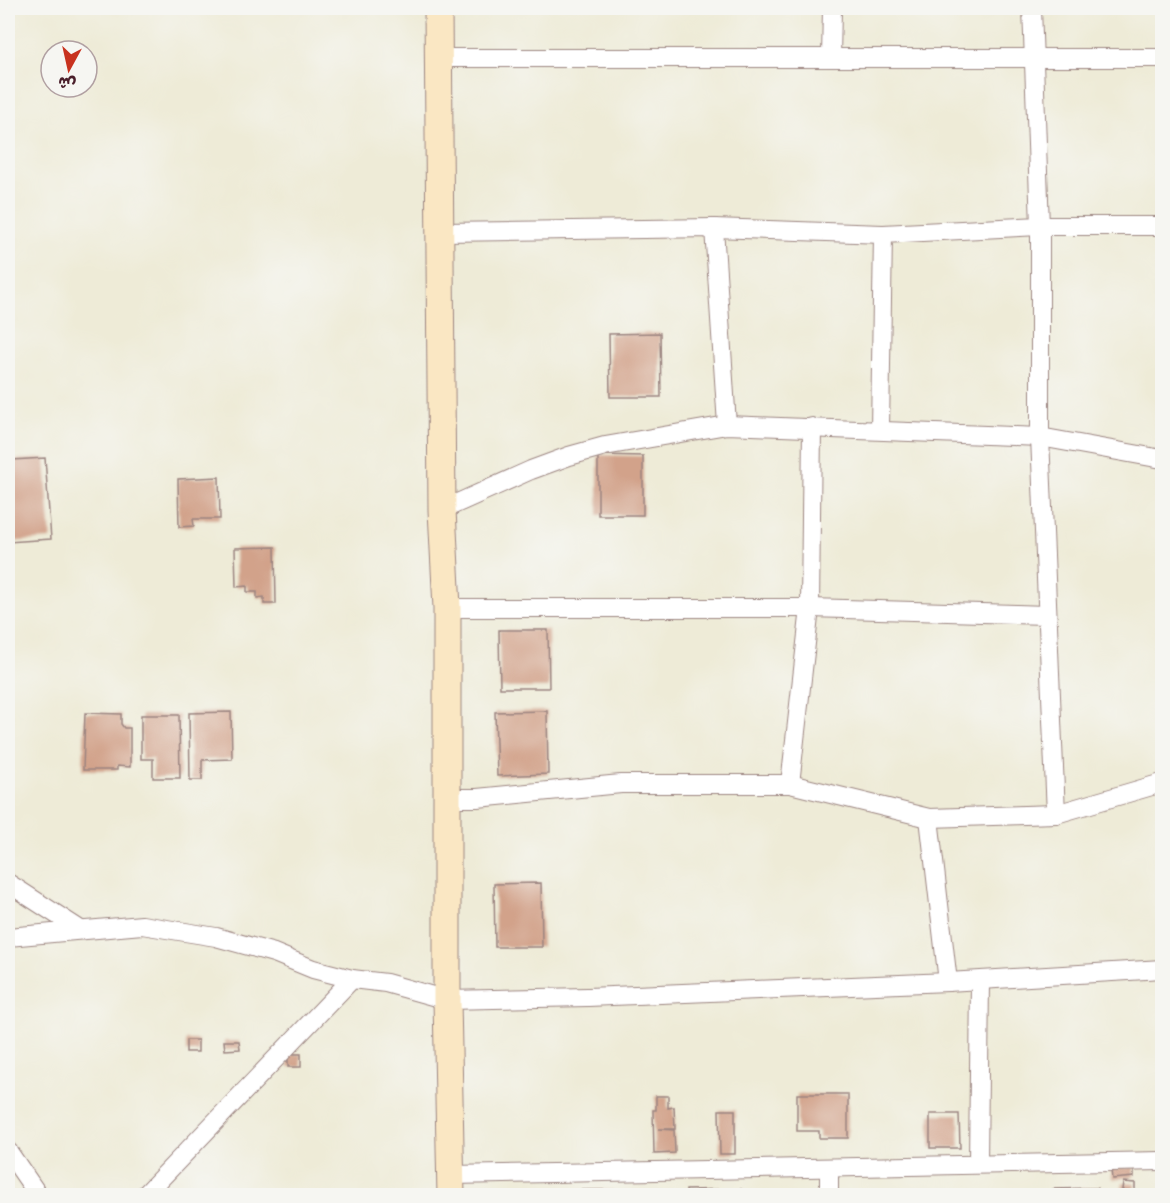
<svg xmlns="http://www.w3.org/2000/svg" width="1170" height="1203" font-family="'Balsamiq Sans','Playpen Sans Arabic',sans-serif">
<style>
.building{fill:#d2a28a}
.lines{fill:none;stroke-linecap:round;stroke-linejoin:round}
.street-casing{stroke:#9c8581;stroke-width:20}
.secondary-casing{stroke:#9c8581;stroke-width:29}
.street{stroke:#fff;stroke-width:18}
.secondary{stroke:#fae7c3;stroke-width:27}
</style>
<rect width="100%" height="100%" fill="#f6f6f2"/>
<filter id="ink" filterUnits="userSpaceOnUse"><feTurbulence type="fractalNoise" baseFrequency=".0167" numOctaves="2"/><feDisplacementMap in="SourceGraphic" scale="12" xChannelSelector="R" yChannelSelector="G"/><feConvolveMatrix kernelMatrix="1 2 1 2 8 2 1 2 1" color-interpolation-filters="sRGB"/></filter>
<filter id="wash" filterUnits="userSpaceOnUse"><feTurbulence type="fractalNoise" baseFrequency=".008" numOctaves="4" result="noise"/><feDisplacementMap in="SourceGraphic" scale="24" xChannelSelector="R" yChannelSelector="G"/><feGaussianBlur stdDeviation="1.35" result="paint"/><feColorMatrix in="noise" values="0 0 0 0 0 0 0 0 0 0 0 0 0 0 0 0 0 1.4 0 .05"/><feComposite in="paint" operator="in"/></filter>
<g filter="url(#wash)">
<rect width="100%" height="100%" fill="#eeebd7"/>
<g id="blocks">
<!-- building -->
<g class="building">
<path d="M660,333l1,64h-51l-1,-63z"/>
<path d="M598,455l45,1v59h-45z"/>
<path d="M45,458l6,81 -43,3v-74h4v-8z"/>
<path d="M219,477l1,42h-27l1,7 -15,1 -1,-48z"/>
<path d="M275,547l1,57h-12v-7l-7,1v-6h-10v-6l-11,1 -1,-39z"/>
<path d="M499,630h49l1,58h-49z"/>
<path d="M547,711l1,63 -51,2 -2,-64z"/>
<path d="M231,712l1,47 -30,1v20h-12l-1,-67z"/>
<path d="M85,713l36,1v10l3,4h6v39l-13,-1v4h-34z"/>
<path d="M141,715h38l1,63h-27v-19h-12z"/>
<path d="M541,883l1,64h-47l-1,-63z"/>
<rect x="186" y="1040" width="12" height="12"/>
<path d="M224,1041h15l1,8 -15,1z"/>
<rect x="288" y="1054" width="13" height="13"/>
<path d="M797,1094h51v44h-29v-7h-22z"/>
<path d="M656,1096h12v12l6,-1 1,22h-17l16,1 1,23 -21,1 -1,-44h3z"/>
<path d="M719,1110h16v44h-15z"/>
<path d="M930,1114h29l1,34h-30z"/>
<path d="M1134,1167v10l-22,2 -1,-11z"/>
<path d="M1123,1182l12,1v8l-13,-1z"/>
<path d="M1097,1188l1,8h-45v-7z"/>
<path d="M741,1189v7h-55v-6z"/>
<rect x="577" y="1190" width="36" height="6"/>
</g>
</g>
</g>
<g filter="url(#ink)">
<use href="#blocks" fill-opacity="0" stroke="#9c8581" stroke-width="1.5"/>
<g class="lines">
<!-- street casing -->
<g class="street-casing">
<g id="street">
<path d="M1032,8l8,218v211l16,377"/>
<path d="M440,58h722"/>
<path d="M831,58l1,-50"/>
<path d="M714,228l13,197"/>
<path d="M441,232l273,-4 169,6 157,-8h122"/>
<path d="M880,430l3,-196"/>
<path d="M442,510l89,-40 38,-14 36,-10 122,-21 313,12 122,22"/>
<path d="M447,608h363l237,7"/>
<path d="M790,784l20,-176 2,-181"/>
<path d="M446,798h31l144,-14h169l139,34 127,-4 106,-31"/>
<path d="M929,818l19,164"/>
<path d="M8,883l71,46"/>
<path d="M8,937l134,-12 74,12 58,16 39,16 39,10 34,4 61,17 141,-3 360,-15 214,-13"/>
<path d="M8,1151l31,45"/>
<path d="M978,1164l2,-183"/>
<path d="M829,1168v28"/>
<path d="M451,1175l711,-14"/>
<path d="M144,1196l208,-217"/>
</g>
</g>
<!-- secondary casing -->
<g class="secondary-casing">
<path id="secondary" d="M438,8l4,502 5,98v392l4,196"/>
</g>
<!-- street -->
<use href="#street" class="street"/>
<!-- secondary -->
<use href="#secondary" class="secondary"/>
</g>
</g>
<!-- margin -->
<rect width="1170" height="1203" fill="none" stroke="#f6f6f2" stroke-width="30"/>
<!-- north arrow -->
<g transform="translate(69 69) rotate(188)"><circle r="28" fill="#f6f6f2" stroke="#b1a0a2" stroke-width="1.5"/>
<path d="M0-4.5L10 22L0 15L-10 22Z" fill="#c8321e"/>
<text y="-9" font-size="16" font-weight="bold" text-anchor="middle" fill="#4a1f2b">ش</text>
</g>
</svg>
